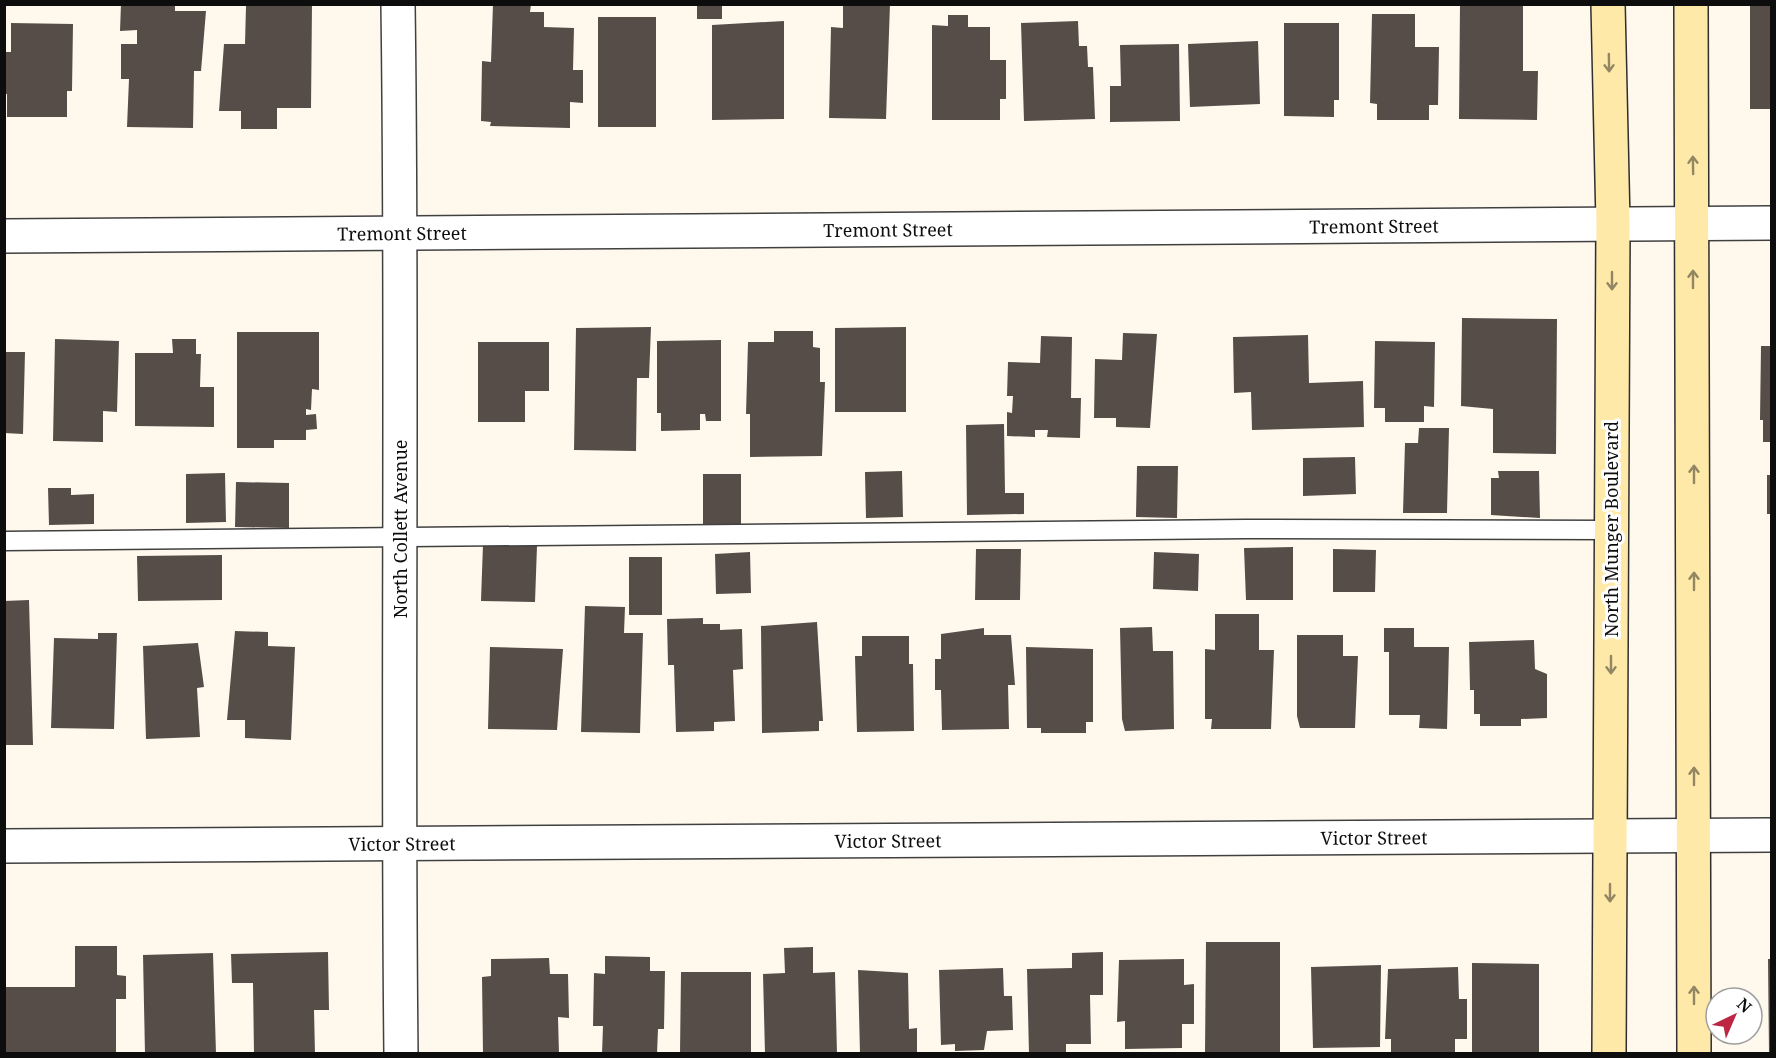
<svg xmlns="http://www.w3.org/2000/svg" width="1776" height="1058" font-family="'Noto Serif',serif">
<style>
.building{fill:#564d49}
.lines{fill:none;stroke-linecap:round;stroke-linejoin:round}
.lane-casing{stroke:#404040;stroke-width:21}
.street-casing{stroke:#404040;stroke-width:36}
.secondary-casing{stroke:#2f2f2f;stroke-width:36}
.lane{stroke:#fff;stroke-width:18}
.street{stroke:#fff;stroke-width:33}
.secondary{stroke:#fee9a9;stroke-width:33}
.oneway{stroke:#928663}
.labels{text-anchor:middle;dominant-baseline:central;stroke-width:6;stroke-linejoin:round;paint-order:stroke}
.street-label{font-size:18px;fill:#0d0d0d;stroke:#fff}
</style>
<rect width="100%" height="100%" fill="#fff9ed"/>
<!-- building -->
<g class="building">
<path d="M121,4l54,1v6h31l-5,60h-7l-1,57 -66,-1 2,-48h-8v-35h16v-14l-17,1z"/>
<path d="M257,4h55l-1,104h-34v21h-36v-18h-22l5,-67h21l1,-38h11z"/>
<path d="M493,4h38l-1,8h14v15l30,1 -1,42h10v33l-13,-1v26l-80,-2 1,-4 -10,-1 1,-60 9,1z"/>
<rect x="697" y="4" width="25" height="15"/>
<path d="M843,4h47l-4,115 -57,-1 2,-91 12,1z"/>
<path d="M1460,4l63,1v66h15l-1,49 -78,-1z"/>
<rect x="1750" y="5" width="22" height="104"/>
<path d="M1372,14h43v33h24l-1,58h-9v15h-52v-16l-7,-1z"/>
<path d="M948,15h20v12h22v33h16v39h-6v21h-68v-95l16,1z"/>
<rect x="598" y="17" width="58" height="110"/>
<path d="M784,21v98l-72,1v-95z"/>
<path d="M1078,21l1,25h8l1,21h5l2,52 -71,2 -3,-98z"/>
<path d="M11,23l62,1 -1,67h-5v26h-60v-23h-3v-42h7z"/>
<path d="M1284,23h55v77h-5v17l-50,-1z"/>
<path d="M1258,41l2,63 -70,3 -2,-63z"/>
<path d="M1179,44l1,77 -70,1v-36h11l-1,-41z"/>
<path d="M1462,318l95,1 -1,135 -63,-1v-44l-32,-3z"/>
<path d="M651,327l-2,51h-12l-1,73 -62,-1 2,-122z"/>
<path d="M906,327v85h-71v-84z"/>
<path d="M774,331h39v16l7,1v34h5l-3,74 -72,1v-43h-4l2,-72h26z"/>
<path d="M237,332h82v58l-7,-1 -1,21 -5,-1v6l10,-1 1,15 -11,1v10h-32v8h-37z"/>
<path d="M1123,333l34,1 -7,94 -34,-1v-9h-22l1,-59 27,1z"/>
<path d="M1308,335l1,48 54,-2 1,46 -112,3 -1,-38 -17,1 -1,-56z"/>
<path d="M1041,336l31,1 -1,61h10l-1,40 -33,-1 1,-7h-13v7l-28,-1v-24l5,1 1,-17h-6l1,-34 32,1z"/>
<path d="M55,339l64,2 -2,71 -14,-1v31l-50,-1z"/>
<path d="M172,339h24v15h5l-1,33h14v40l-79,-1v-73h38z"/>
<path d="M721,340v81h-15l-1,-7h-5v16l-39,1v-18h-4v-72z"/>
<path d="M1375,341l60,1 -1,65 -10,-1v16h-39v-14h-11z"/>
<path d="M478,342h71v49h-24v31h-47z"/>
<path d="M1761,346h11v96h-9v-22h-3z"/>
<path d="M4,352h21l-2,82 -19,-1z"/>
<path d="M1004,424l1,69h19v21l-57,1 -1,-90z"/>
<path d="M1419,428h30l-2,85h-44l2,-70h13z"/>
<path d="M1355,457l1,37 -53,2v-38z"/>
<path d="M1137,466h41l-1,52 -41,-1z"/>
<path d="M902,471l1,46 -37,1 -1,-46z"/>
<path d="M1498,471h41l1,47 -49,-3v-37h8z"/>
<path d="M225,473l1,49 -40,1v-49z"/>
<path d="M703,474h38v50l-38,1z"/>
<rect x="1767" y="475" width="5" height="39"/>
<path d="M236,482l53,1v45l-54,-1z"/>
<path d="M48,488h23v7l23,-1v30l-45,1z"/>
<path d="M483,544l54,2 -2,56 -54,-1z"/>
<path d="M1293,547v53h-47l-2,-52z"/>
<path d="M976,549h45l-1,51h-45z"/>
<path d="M1333,549l43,1 -1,42h-42z"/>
<path d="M750,552l1,41 -35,1 -1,-40z"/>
<path d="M1154,552l45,2 -1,37 -45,-2z"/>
<path d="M222,555v45l-84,1 -1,-45z"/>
<rect x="629" y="557" width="33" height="58"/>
<path d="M29,600l4,145h-29v-144z"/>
<path d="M585,606l40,1 -1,26h19l-3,100 -59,-1z"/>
<path d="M1215,614h44v36h15l-3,79h-60l1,-10h-7v-70l10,1z"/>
<path d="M703,618v6h17v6l22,-1 1,40 -10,1 2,51 -21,1v9l-38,1 -2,-67h-6l-1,-46z"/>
<path d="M817,622l6,99h-4v10l-57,2 -1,-107z"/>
<path d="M1152,627l1,24h20l1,78 -49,2 -3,-12 -2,-91z"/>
<path d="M984,628v7h27l4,50h-7l1,44 -67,1 -1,-40h-6v-31h6v-25z"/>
<path d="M1384,628h30v19h35l-2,82 -28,-1 1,-13h-31v-63h-5z"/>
<path d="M235,631l33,1v14l27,1 -4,93 -46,-2v-18h-18z"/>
<path d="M98,633h19l-3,96 -63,-1 3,-90 44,1z"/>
<path d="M1297,635h46v21h15l-3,72h-55l-3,-12z"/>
<path d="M862,636h47v28h4l1,67 -57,1 -2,-76h7z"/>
<path d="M1534,640l1,29 12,5v44l-26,1v7h-41v-12h-6v-24h-4l-1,-48z"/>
<path d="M198,643l6,44 -7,1 3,49 -54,2 -3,-93z"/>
<path d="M490,647l73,2 -6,81 -69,-1z"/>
<path d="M1026,647l67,2v73h-7v11h-45v-5h-14z"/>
<path d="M1206,942h74v112h-75z"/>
<path d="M75,946h42v29l9,1v23h-10v55h-112v-67h71z"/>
<path d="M813,947v26l22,-1 2,82h-72l-2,-80 22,-1 -1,-25z"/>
<path d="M328,952l1,58h-15l1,44h-61l-1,-71h-21l-1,-29z"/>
<path d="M1103,952v43h-13l1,49h-25v10h-37l-2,-85 45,-1v-15z"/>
<path d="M213,953l3,101h-71l-2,-99z"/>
<path d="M605,956l45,1v14h15l-1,58h-6l-1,25h-55l1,-28h-10l1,-53 11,1z"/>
<path d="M549,958l1,16h18l1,44 -11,-1 1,37h-76l-1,-77 9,-1v-17z"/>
<path d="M1184,959v26l10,-1v40h-12v24l-57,1v-28l-8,1 2,-62z"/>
<path d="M1768,959h4v95h-3z"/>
<path d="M1472,963l67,1v90h-67z"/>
<path d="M1381,965l-1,82 -67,1 -2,-81z"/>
<path d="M1458,967l1,32h8v40h-12v15h-64v-15h-6l3,-70z"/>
<path d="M1003,968l1,28h8l1,34 -26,1 -3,19 -29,1v-7l-14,1 -2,-75z"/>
<path d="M858,970l50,3 1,56 8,-1v26h-57z"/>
<path d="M681,972h70v82l-71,-1z"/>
</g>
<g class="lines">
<!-- lane casing -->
<g class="lane-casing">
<path id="lane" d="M4,541l1242,-12 365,1"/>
</g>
<!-- street casing -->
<g class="street-casing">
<g id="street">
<path d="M398,4c5,350 -1,700 3,1050"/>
<path id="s1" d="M4,236l1768,-13"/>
<path id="s2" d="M4,846l1768,-11"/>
</g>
</g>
<!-- secondary casing -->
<g class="secondary-casing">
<g id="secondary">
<path d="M1608,4l5,219 -4,831"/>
<path d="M1691,4l3,1050"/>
</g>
</g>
<!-- lane -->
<use href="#lane" class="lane"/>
<!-- street -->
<use href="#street" class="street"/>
<!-- secondary -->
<use href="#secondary" class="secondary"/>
</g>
<!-- one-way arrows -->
<defs><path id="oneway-shaft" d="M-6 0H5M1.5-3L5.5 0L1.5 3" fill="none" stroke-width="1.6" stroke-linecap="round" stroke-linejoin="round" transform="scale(1.5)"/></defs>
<g class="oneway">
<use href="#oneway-shaft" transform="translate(1609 63) rotate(89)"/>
<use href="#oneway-shaft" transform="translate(1693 165) rotate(-91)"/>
<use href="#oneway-shaft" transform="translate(1693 279) rotate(-90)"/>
<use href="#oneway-shaft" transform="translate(1612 281) rotate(90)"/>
<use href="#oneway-shaft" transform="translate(1694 474) rotate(-90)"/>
<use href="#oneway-shaft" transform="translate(1694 581) rotate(-90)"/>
<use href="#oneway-shaft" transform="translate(1611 665) rotate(90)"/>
<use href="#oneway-shaft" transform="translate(1694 776) rotate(-90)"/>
<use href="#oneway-shaft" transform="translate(1610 893) rotate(90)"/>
<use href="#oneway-shaft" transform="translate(1694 995) rotate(-90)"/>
</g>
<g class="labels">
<!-- street labels -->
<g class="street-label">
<text stroke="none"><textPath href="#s1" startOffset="1370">Tremont Street</textPath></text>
<text stroke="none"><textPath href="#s1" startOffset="884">Tremont Street</textPath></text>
<text stroke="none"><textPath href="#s1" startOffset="398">Tremont Street</textPath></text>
<text transform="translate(400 529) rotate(-90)">North Collett Avenue</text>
<text transform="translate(1611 529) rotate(-90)">North Munger Boulevard</text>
<text stroke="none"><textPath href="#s2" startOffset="1370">Victor Street</textPath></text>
<text stroke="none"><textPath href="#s2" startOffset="884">Victor Street</textPath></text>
<text stroke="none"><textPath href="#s2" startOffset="398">Victor Street</textPath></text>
</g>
</g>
<!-- border -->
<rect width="1776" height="1058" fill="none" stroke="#0d0d0d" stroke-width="12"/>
<!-- north arrow -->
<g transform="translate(1734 1016) rotate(44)"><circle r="28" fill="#ffffff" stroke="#9e9e9e" stroke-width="1.5"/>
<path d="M0-4.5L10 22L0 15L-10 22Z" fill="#bc2642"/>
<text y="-9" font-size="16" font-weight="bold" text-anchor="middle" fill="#0d0d0d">N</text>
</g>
</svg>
